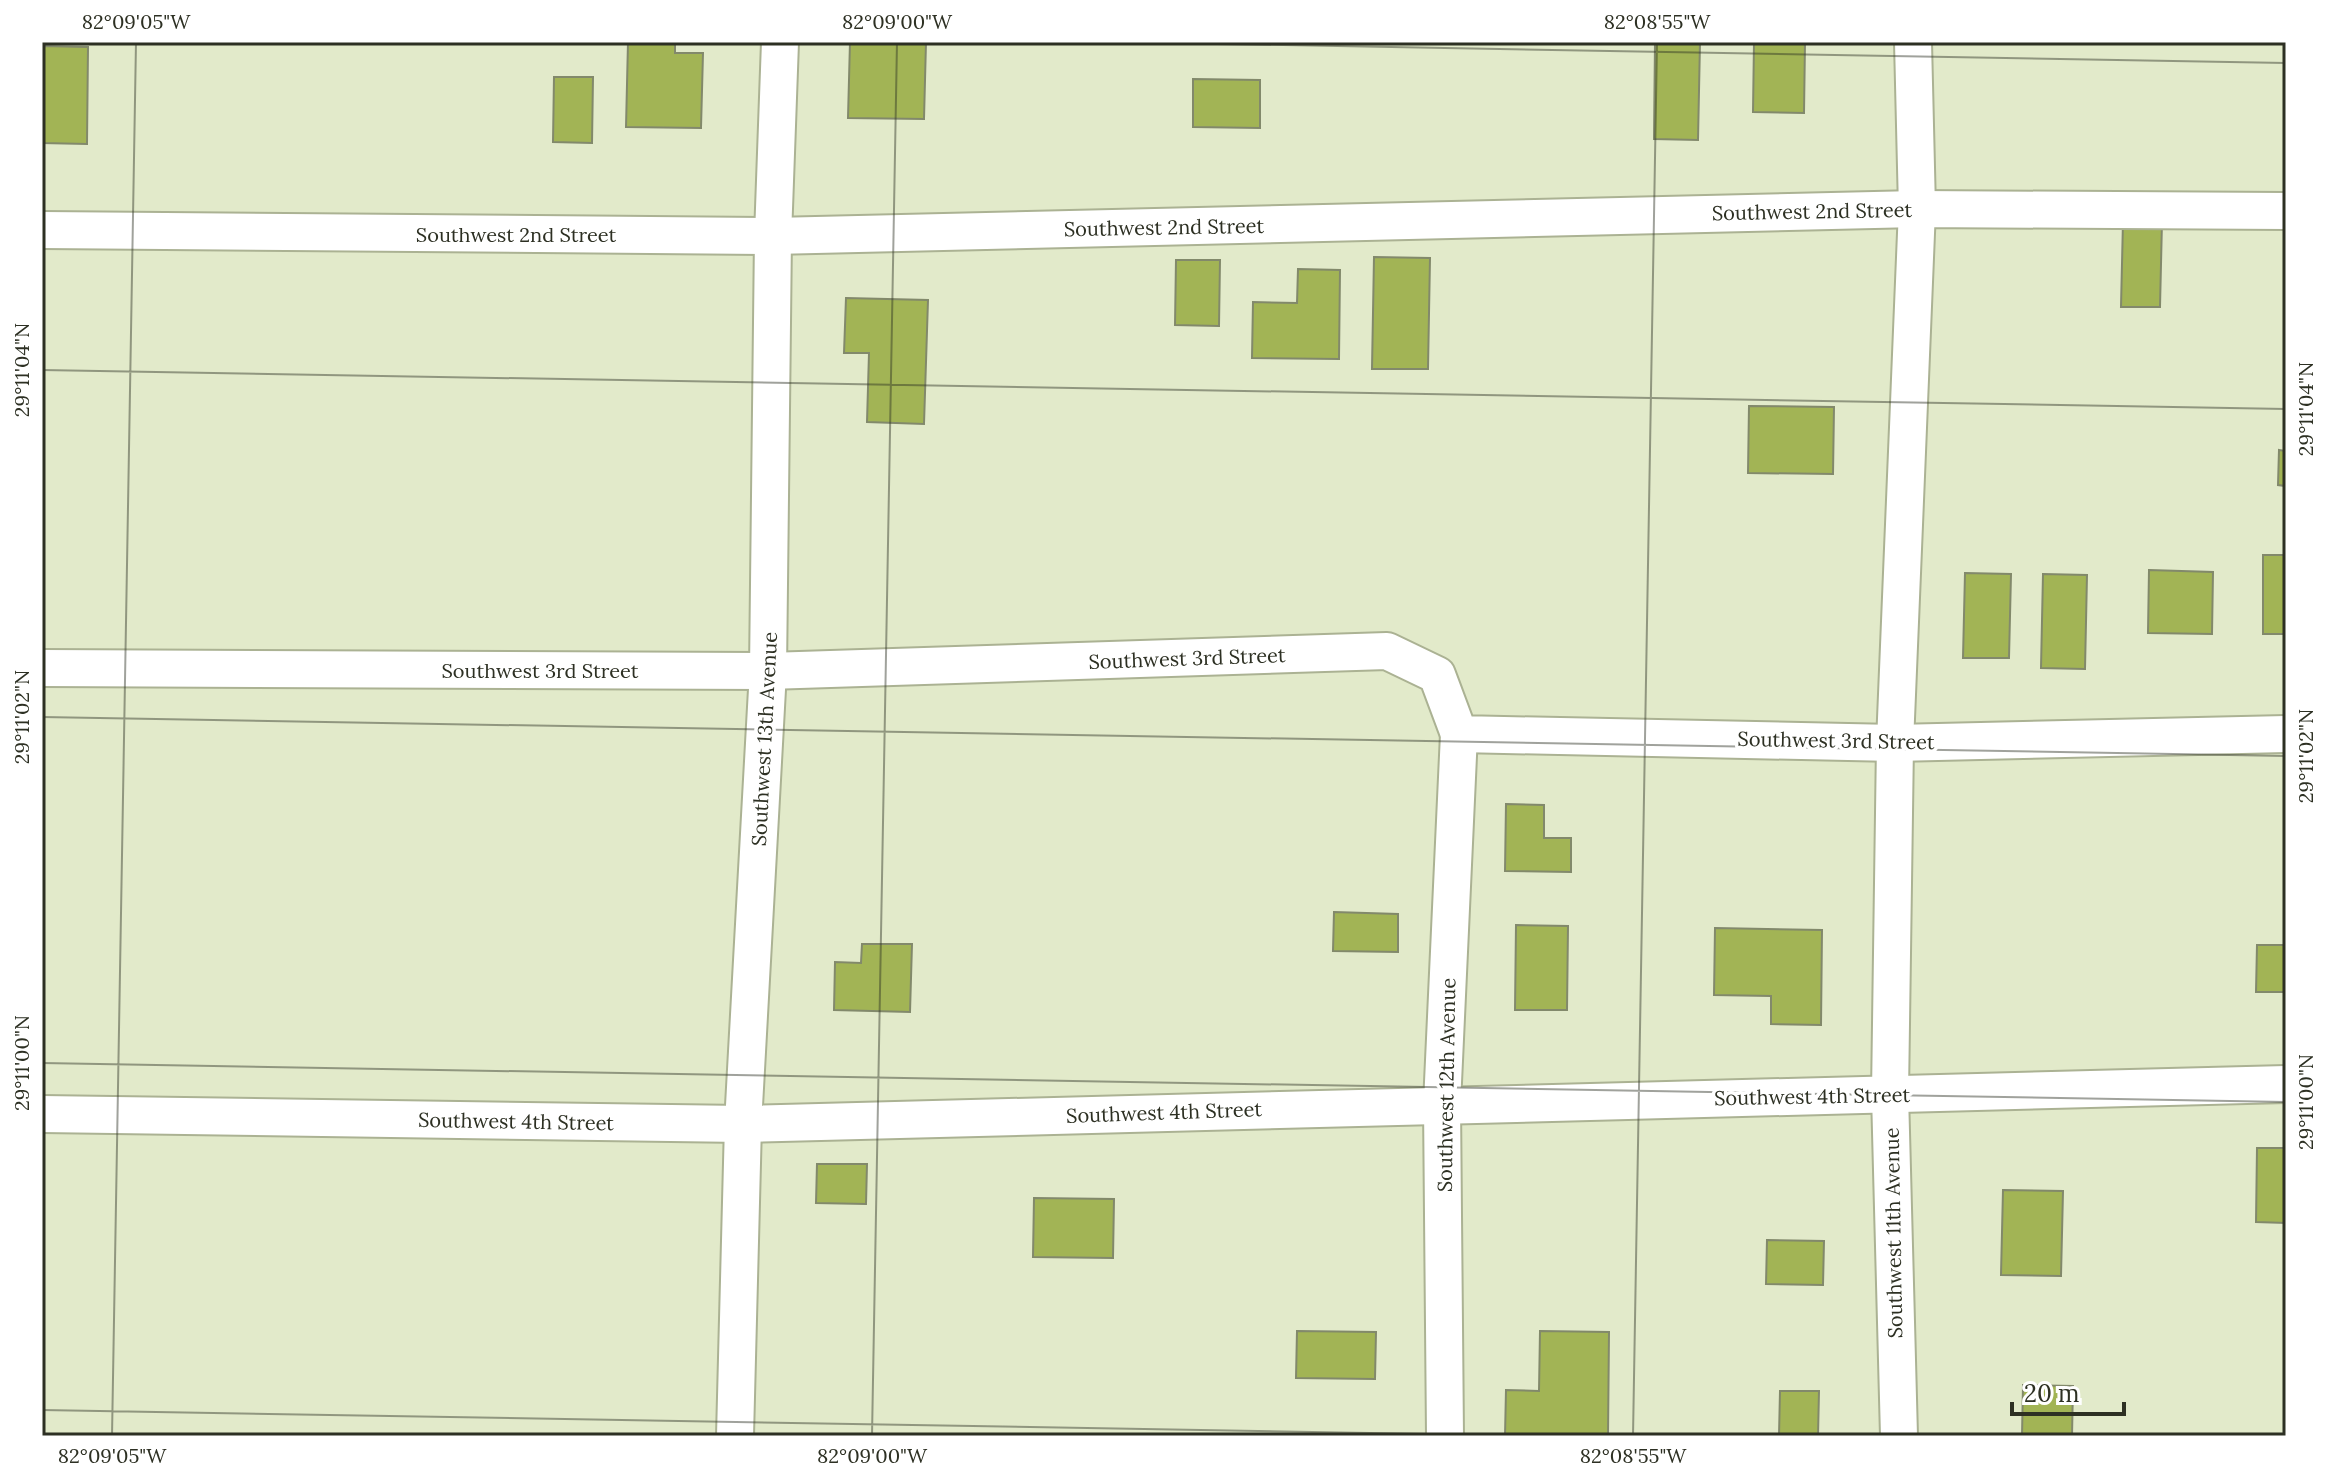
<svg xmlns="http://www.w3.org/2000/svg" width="2328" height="1478" font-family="Lora,serif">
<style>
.building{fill:#a2b455;stroke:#82896b;stroke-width:2}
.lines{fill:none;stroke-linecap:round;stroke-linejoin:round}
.minor-casing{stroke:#abb293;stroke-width:40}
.minor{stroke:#fff;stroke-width:36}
.ticks{fill:none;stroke:#2d3023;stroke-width:2;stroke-opacity:0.45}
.labels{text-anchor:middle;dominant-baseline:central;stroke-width:7;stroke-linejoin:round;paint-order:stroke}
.street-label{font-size:20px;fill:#2d3023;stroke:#fff}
.neatline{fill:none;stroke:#2d3023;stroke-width:3}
.ticks-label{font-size:20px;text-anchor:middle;fill:#2d3023}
</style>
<rect width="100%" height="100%" fill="#e2eaca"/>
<!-- building -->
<g class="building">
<path d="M628,42h47v11h28l-2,75 -75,-1z"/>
<path d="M850,42h76l-2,77 -76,-1z"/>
<path d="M1655,42h45l-2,98 -44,-1z"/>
<path d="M1754,42h51l-1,71 -51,-1z"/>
<path d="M42,46l46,1 -1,97 -45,-1z"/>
<path d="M554,77h39l-1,66 -39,-1z"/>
<path d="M1193,79l67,1v48l-67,-1z"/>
<path d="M2123,221h39l-2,86h-39z"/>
<path d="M1374,257l56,1 -2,111h-56z"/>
<path d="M1176,260h44l-1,66 -44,-1z"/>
<path d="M1298,269l42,1 -1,89 -87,-1 1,-56 44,1z"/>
<path d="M846,298l82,2 -4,124 -57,-2 2,-69h-25z"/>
<path d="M1749,406l85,1 -1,67 -85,-1z"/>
<path d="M2279,450l7,1v35l-8,-1z"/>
<rect x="2263" y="555" width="23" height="79"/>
<path d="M2149,570l64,2 -1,62 -64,-1z"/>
<path d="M1965,573l46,1 -2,84h-46z"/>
<path d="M2043,574l44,1 -2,94 -44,-1z"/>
<path d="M1506,804l38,1v33h27v34l-66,-1z"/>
<path d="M1334,912l64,2v38l-65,-1z"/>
<path d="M1516,925l52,1 -1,84h-52z"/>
<path d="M1715,928l107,2 -1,95 -50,-1v-28l-57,-1z"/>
<path d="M862,944h50l-2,68 -76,-2 1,-48 26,1z"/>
<path d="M2257,945h29v47h-30z"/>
<path d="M2257,1148h29v75l-30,-1z"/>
<path d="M817,1164h50l-1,40 -50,-1z"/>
<path d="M2003,1190l60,1 -2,85 -60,-1z"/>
<path d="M1034,1198l80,1 -1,59 -80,-1z"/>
<path d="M1767,1240l57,1 -1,44 -57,-1z"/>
<path d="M1297,1331l79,1 -1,47 -79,-1z"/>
<path d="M1540,1331l69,1 -1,104h-103l1,-46 33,1z"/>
<path d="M2023,1385l50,1 -1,50h-50z"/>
<path d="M1780,1391h39l-1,45h-39z"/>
</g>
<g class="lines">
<!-- minor casing -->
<g class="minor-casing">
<g id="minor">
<path d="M42,230l731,6 1144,-27 369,2"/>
<path d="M42,668l726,3 619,-20 50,24 22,59 436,9 391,-9"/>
<path d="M42,1114l701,10 1543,-40"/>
<path d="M735,1436l8,-312 25,-453 5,-435 7,-194"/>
<path d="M1445,1436l-3,-332 17,-370"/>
<path d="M1899,1436l-9,-342 5,-351 22,-534 -4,-167"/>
</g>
</g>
<!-- minor -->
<use href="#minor" class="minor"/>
</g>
<!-- ticks -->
<path class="ticks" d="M1109,42l1177,21M42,370l2244,39M42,717l2244,39M42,1063l2244,39M42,1410l1505,26M112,1436l24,-1394M872,1436l25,-1394M1633,1436l24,-1394"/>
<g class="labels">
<!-- street labels -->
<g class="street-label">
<text transform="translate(1812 211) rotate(-1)">Southwest 2nd Street</text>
<text transform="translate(1164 227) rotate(-1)">Southwest 2nd Street</text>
<text x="516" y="234">Southwest 2nd Street</text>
<text transform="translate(1187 658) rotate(-2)">Southwest 3rd Street</text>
<text x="540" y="670">Southwest 3rd Street</text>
<text transform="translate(764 739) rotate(-87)">Southwest 13th Avenue</text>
<text transform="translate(1836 740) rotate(1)">Southwest 3rd Street</text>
<text transform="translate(1446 1085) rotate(-89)">Southwest 12th Avenue</text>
<text transform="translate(1812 1096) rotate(-1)">Southwest 4th Street</text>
<text transform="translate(1164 1112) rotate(-2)">Southwest 4th Street</text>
<text transform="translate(516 1121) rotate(1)">Southwest 4th Street</text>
<text transform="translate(1893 1233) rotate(-91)">Southwest 11th Avenue</text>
</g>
</g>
<!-- border -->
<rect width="2328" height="1478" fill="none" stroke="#ffffff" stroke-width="88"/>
<!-- scale -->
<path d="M2012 1402v12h112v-12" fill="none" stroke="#2d3023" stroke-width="4"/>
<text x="2024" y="1402" font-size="24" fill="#2d3023" stroke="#ffffff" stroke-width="6" paint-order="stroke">20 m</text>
<rect x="44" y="44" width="2240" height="1390" class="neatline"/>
<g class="ticks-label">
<text x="136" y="29">82°09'05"W</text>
<text x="897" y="29">82°09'00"W</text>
<text x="1657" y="29">82°08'55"W</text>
<text transform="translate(22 370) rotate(-90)" y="7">29°11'04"N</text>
<text transform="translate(2306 409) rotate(-90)" y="7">29°11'04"N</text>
<text transform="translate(22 717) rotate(-90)" y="7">29°11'02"N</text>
<text transform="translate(2306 756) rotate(-90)" y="7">29°11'02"N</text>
<text transform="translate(22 1063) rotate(-90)" y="7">29°11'00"N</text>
<text transform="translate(2306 1102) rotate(-90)" y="7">29°11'00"N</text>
<text x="112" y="1463">82°09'05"W</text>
<text x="872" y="1463">82°09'00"W</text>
<text x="1633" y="1463">82°08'55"W</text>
</g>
</svg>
